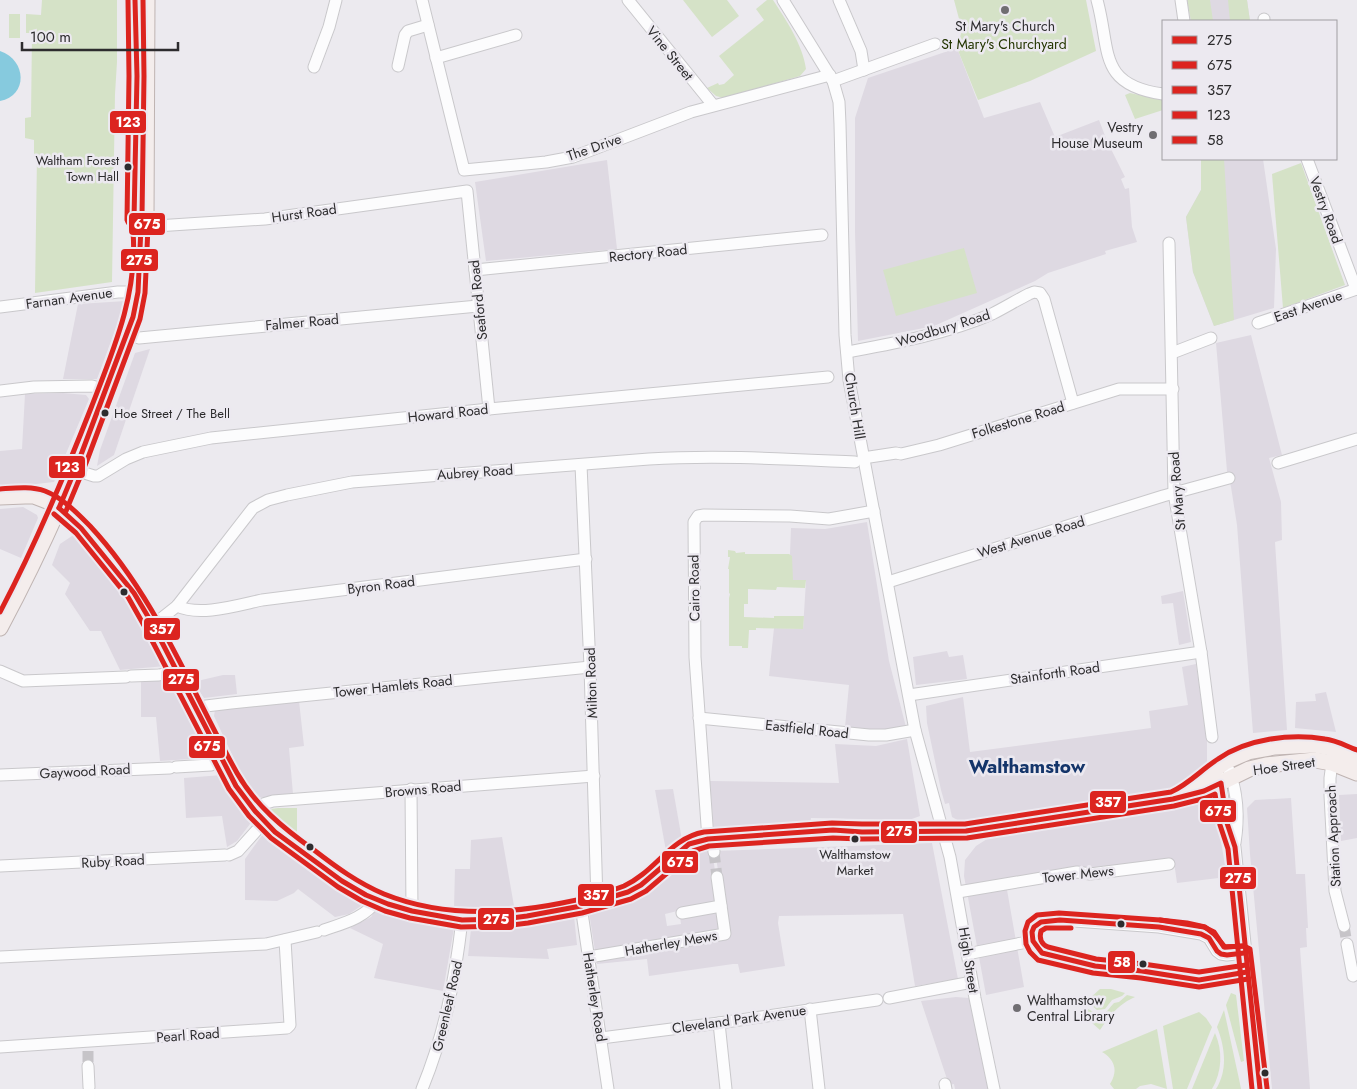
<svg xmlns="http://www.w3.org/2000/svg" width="1357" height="1089" font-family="Jost,sans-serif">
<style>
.built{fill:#ded9e2}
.green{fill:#d5e2c7}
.water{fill:#86cade}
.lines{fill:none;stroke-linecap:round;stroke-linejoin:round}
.minor-tunnel{stroke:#c6c4c8;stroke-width:11;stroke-dasharray:11 5.5;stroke-linecap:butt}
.minor-casing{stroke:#c9c8cb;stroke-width:13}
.major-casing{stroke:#bfb4b2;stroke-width:17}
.minor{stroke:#fcfcfd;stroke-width:11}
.major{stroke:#f4edec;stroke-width:15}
.bus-1-casing{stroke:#ece9f0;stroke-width:9}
.bus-2-casing{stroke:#ece9f0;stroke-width:9}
.bus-3-casing{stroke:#ece9f0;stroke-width:9}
.bus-4-casing{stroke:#ece9f0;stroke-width:9}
.bus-5-casing{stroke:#ece9f0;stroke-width:9}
.bus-1{stroke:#dc241f;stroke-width:5}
.bus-2{stroke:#dc241f;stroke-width:5}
.bus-3{stroke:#dc241f;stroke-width:5}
.bus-4{stroke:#dc241f;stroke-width:5}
.bus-5{stroke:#dc241f;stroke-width:5}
.poi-dot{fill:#706e72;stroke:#ece9f0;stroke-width:2}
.bus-dot{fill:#2d2c2e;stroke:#ece9f0;stroke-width:2}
.labels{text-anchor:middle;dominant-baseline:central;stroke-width:5;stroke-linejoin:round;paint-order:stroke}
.bus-label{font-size:13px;fill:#2d2c2e;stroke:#ece9f0;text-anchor:end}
.poi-label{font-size:14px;fill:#2d2c2e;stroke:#ece9f0}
.park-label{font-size:14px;fill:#233501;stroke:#ece9f0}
.street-label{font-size:14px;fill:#2d2c2e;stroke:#ece9f0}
.district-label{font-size:19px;font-weight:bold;fill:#14356a;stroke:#ece9f0}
.line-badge{stroke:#ece9f0;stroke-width:2}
.badge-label{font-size:14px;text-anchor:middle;font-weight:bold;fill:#fff}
</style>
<rect width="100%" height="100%" fill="#eceaef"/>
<!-- built -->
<g class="built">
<path d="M1187,0h60l3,21h-59z"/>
<path d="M957,48l27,70 56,-16 15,35 44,-17 8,21 18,36 -4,2 4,10 4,-1 3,39 5,15 -32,9 1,3 -58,19 -13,8 -101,45 -76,15 -3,-109v-114l13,-40z"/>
<path d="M1201,159h62l13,90 -2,59 -60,18 -21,-54 -7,-55 15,-27z"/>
<path d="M607,160l10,89 -131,12 -11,-79z"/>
<path d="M126,301l-29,78h-34l15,-75z"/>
<path d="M1251,335l31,120 -13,3 12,44 1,38 -7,2 12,188 -34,3 -16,-208 -6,-38 -4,-16 -11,-128z"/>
<path d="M150,349l-36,106 -17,11 3,-16 35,-97z"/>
<path d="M63,393l23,2 3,4 -35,83 -54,6v-37l22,-2 3,-55z"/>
<path d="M23,507l14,8 1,3 -17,40 -21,-9v-40z"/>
<path d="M867,522l22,139 17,66 -25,3 -36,-3 4,-42 -80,-9 5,-48 29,1 3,-48 -17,-1 2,-52 34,1z"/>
<path d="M75,534l45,52 46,80 -46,4 -19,-39h-11l-25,-37 5,-11 -18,-18 8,-21z"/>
<path d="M1183,591l8,51 -12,3 -6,-42 -11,1 -1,-8z"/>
<path d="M947,651l2,6 14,-2 4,24 -51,6 -3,-28z"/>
<path d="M1196,664l11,75v26l-38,27 -206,31 -11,-6 -3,-14 -4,1 -4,-14 -14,-67 -1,-17 37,-9 7,55 181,-24 -2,-17 39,-6 -6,-38z"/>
<path d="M223,675h12l2,19 -33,4 -11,-16z"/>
<path d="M173,678l35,72 -2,8 -46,3 -4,-44h-15v-37z"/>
<path d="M1326,692l10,40 -41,-4 1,-26 20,-1 -1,-7z"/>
<path d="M299,701l5,45 -15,2 4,46 -38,4 -7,-9 -34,-73 1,-6z"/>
<path d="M907,739l13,77 -11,4 -98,-2 -1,6 -96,8 -4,-51 129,2 -4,-39 41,2z"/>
<path d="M222,775l31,45 -16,21 -10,6 -5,-31 -36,2 -2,-40z"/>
<path d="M673,789l9,51 -16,11 -11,-61z"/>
<path d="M1357,794v44l-16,3 -2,-46z"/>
<path d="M1291,798l5,76h9l3,54h-2l1,19 -7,1 10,141h-38l-22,-235 -3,-46 8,-8z"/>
<path d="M1207,803l8,3 12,71 -50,6 -3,-21 -168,22 18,103 -38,8 -22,-119 1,-16 11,-14 11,-7z"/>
<path d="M265,831l99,70 -3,5 -12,8 -14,3 -37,-28 -4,4 -17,8 -32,-1v-41z"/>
<path d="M502,837l12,69 -60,2 1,-39h15l1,-29z"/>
<path d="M932,843l26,136 -43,7 -12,-72 -124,2 -1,7 7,43 -45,7 -2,-9h-5l-84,12 -2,-17 -50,5 -8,-52 39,-9 33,-22 21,-19 19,-10 11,-3 7,52 -54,13 2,12 14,-2 -1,-7 36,-7 11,18 -12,-77z"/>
<path d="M379,906l51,17 24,5 -11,63 -69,-13 9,-34 -33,-16 21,-11z"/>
<path d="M574,916l3,29 -30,4 2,10 -81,-3 3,-27 46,-4z"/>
<path d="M956,997l13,1 27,91h-41l-1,-5 -5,1 -28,-84z"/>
</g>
<!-- green -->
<g class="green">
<path d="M42,0h75v62l-2,32 -3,188 -77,11 2,-137 -3,-2v-14l-9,-2v-20l6,-1 1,-84h-6v-19l15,1z"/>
<path d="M683,0h44l12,16 -27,21z"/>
<path d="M767,0h6c13,20 30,45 33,69l-6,7 -76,22 -8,-2 -9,-8 11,-5 1,2 5,-1 10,-9 -15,-19 45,-36 -8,-11z"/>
<path d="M954,0h132l10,51 -66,30 -52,19 -21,-52 5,-18z"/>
<path d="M1187,0h23l3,21h-22z"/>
<path d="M1228,0h19l3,21h-20z"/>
<rect x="9" y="14" width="11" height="24"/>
<path d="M1130,93l33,7v10l-28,9 -10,-24z"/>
<path d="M1201,159h23l10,161 -20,6 -21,-54 -7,-55 15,-27z"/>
<path d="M1301,163l44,122 -62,23 -11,-134z"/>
<path d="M964,248l13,45 -81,23 -13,-46z"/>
<path d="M728,550l7,1 1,2 9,-1v2h44l3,2 1,24h13l-1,8 -28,-1 -1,3 -28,-1v15h-4v13l30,1v-2h30l-1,13 -47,-1v2h-7l-1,18h-6v-2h-13v-48l1,-4 -1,-1v-24h-1l2,-12h-2z"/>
<path d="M278,808h19v31l-20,-19 -6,-11z"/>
<path d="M1100,989h11l14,4 -3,3 -10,4 -7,9 -8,1 -6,-5 -5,-1 3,-5z"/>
<path d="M1231,993l5,2 8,66 -3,1 -15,-57z"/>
<path d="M1127,995l8,2c-16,7 -26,19 -35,33l-17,-15 2,-8 13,8c9,-1 10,-6 16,-12l5,-1z"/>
<path d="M1224,1010l15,69 2,10h-25c12,-19 9,-42 1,-62z"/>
<path d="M1199,1012l7,6 6,9 -25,62h-14l-10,-63z"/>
<path d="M1157,1029l10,60 -16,-5 -11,2 -4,3h-22l-4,-5c9,-14 4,-25 -8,-32z"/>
<path d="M1215,1033c8,18 7,39 -3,56h-20z"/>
</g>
<!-- water -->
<path class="water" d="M0,51c27,9 28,45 0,50z"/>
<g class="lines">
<!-- minor-tunnel -->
<g class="minor-tunnel">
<path d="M714,852l3,25"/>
<path d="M1344,926l3,18"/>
<path d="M88,1051v15"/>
</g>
<!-- minor casing -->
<g class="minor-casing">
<g id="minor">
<path d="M422,0l42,170 82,-8 27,-5 118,-45 139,-37"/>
<path d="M628,0l85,105"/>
<path d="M783,0l50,81 6,21 1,22 5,211 4,45 66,350 35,127 25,141 19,91"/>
<path d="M839,0l22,51 3,19"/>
<path d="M1097,0c14,50 0,85 66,94"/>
<path d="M1181,0l3,21"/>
<path d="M1264,19v2"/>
<path d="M436,58l80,-23"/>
<path d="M398,66l7,-31 3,-4 20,-6"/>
<path d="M314,67l15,-40 7,-27"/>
<path d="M833,81l102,-37"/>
<path d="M1307,159l49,130"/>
<path d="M141,227l124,-8 202,-28 22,218"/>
<path d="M1169,243l5,250 27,159 11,85"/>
<path d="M475,270l347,-35"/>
<path d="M0,307l118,-15h20"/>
<path d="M1258,323l99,-34"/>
<path d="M127,335l12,3 339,-32"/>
<path d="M847,352c48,-9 99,-18 145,-38 12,-6 25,-14 37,-20l5,-2 6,1 4,6 29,104"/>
<path d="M1172,353l39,-15"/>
<path d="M0,391l34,-4 58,-1 14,4"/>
<path d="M863,458l33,-5 5,1 38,-9 180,-56h54"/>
<path d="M1278,463l79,-24"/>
<path d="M581,465l9,202 7,234"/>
<path d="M75,470l19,6h4l28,-17 17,-7 68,-14 278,-29 339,-32"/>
<path d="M888,582l275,-86 66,-18"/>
<path d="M177,606c23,11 61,-1 85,-6l324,-41"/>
<path d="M153,625l24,-19 76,-98 15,-8 19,-5 65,-13 297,-23c69,-4 137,0 206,3"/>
<path d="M0,671l23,10 103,-4"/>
<path d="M131,676l28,-1 18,-4"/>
<path d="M909,695l292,-43"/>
<path d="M197,709l9,-3 25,-3 359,-36"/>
<path d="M699,718l170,17h17l29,-5"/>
<path d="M1332,763l-2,15v17l5,96 9,35"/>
<path d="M176,767l35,-2 10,-6"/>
<path d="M1229,770c9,24 10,48 6,73"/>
<path d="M0,775l170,-7"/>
<path d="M1219,776l8,47 8,24 25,242"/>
<path d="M411,789l1,122"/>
<path d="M255,811l8,-7 10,-3 321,-25"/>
<path d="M713,838l1,14"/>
<path d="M708,839l-13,-182 -1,-135 4,-6 6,-1 86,1 39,3 45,-8"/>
<path d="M229,855l9,-4 26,-29"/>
<path d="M0,866l225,-11"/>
<path d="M958,892l119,-20 13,2 79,-10"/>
<path d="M581,906l27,183"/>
<path d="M682,913l39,-7"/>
<path d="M324,930c20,-7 41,-12 53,-30"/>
<path d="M1347,944l6,32"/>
<path d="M1244,953l-17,2 -6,-1 -4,-3 -8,-13 -8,-4 -42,-7 -99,-7 -19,2 -7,5 -2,5 1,9 3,6 6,6 53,13 47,5 57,9 48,-8"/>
<path d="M967,954l55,-11"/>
<path d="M0,957l266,-13 51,-12"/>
<path d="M589,957l136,-23 -8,-57"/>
<path d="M889,998l83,-16"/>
<path d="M810,1009l9,80"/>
<path d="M719,1023l7,66"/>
<path d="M601,1038l118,-15 158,-23"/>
<path d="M0,1047l287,-19 3,-3 -5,-85"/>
<path d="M88,1066l1,21"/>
<path d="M945,1084l1,5"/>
<path d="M422,1089c23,-56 33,-109 40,-169"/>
</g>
</g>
<!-- major casing -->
<g class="major-casing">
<g id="major">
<path d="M135,0l2,73"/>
<path d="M137,99l-3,120 7,8"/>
<path d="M0,497l25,-1h9l13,5 12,7 22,20 34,40 19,25 19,32 83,161 28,36 11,10 67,49 35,19 35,11 30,7 20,2h18l47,-4 54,-10 47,-14 13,-7 48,-41 24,-6 120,-8 29,2 104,-1 207,-32 31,-8 45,-22 17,-4 49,-5 17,3 25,10"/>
<path d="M0,628c53,-99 97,-204 133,-311l5,-25 3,-65 5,-9 1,-218"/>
<path d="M1184,794l41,-32 23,-10 27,-5 39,-2 16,3 27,10"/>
</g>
</g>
<!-- minor -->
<use href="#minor" class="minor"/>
<!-- major -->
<use href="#major" class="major"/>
<!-- bus-1 casing -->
<g class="bus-1-casing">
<g id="bus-1">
<path d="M59,508l22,20 53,65 19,32 83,161 19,25 20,21 67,49 24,14 22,9 24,7 50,9 42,-1 23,-3 54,-10 47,-14 13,-7 48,-41 19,-5 125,-9 29,2 104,-1 207,-32 31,-8 17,-8 6,40 8,24 25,242"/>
<path d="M59,508l20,-48 54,-143 5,-25 3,-65 -7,-8 3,-143 -2,-76"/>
<path d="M1244,953l-17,2 -6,-1 -4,-3 -8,-13 -8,-4 -42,-7 -99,-7 -19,2 -7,5 -2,5 1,9 9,12 53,13 47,5 57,9 48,-8"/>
</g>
</g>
<!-- bus-2 casing -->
<g class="bus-2-casing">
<g id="bus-2">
<path d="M66,511l20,-48 54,-144 5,-26 3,-66 -1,-4 -5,-7 2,-140 -1,-76"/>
<path d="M54,514l22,19 52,64 18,32 83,160 20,27 22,22 67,49 24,14 23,10 25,7 51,9 43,-1 24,-3 54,-10 49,-14 15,-8 47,-40 16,-5 124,-8 29,1 105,-1 207,-32 32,-8 9,-4 5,31 8,24 24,240"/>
<path d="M1243,946l-19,1 -10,-15 -10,-5 -44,-7 -101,-7 -22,2 -9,7 -3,9 1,13 4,8 8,8 55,13 48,5 58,9 49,-8"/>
</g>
</g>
<!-- bus-3 casing -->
<g class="bus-3-casing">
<path id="bus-3" d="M0,489c15,-1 31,-3 45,2 18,7 32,22 45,35 67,72 100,163 147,247 19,33 46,55 77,77 22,17 44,33 70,44 57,23 118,21 178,9 21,-4 42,-9 62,-17 31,-14 46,-48 80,-54l128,-9 30,1h103l206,-32c18,-8 31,-23 47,-33 28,-20 73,-26 107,-20 11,1 21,7 32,11"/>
</g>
<!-- bus-4 casing -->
<g class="bus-4-casing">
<path id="bus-4" d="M0,612c35,-66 64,-135 91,-204 22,-57 47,-114 42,-176 0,-5 -5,-8 -6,-12l2,-144 -1,-76"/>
</g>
<!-- bus-5 casing -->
<g class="bus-5-casing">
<g id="bus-5">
<path d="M1160,920l27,3 18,4 9,7 11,13 19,-1 6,3 17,139"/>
<path d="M1071,928h-25l-5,3c-2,7 0,13 7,16l48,12 47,5 56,8 47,-7"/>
</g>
</g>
<!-- bus-1 -->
<use href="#bus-1" class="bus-1"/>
<!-- bus-2 -->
<use href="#bus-2" class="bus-2"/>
<!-- bus-3 -->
<use href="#bus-3" class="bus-3"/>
<!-- bus-4 -->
<use href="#bus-4" class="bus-4"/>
<!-- bus-5 -->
<use href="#bus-5" class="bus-5"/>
</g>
<!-- markers -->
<g class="poi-dot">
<circle cx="1005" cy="10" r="5"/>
<circle cx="1153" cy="135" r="5"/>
<circle cx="1017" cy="1008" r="5"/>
</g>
<g class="bus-dot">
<circle cx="128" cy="167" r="4.5"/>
<circle cx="105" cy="413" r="4.5"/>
<circle cx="124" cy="592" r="4.5"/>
<circle cx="855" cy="839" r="4.5"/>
<circle cx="310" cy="847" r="4.5"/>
<circle cx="1121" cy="924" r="4.5"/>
<circle cx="1143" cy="964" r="4.5"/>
<circle cx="1265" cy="1073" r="4.5"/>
</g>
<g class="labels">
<!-- bus labels -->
<g class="bus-label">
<text x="119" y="160">Waltham Forest<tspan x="119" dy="16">Town Hall</tspan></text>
<text x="114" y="413" text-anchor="start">Hoe Street / The Bell</text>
<text x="855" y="854" text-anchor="middle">Walthamstow<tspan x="855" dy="16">Market</tspan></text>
</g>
<!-- poi labels -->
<g class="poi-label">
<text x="1005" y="26">St Mary's Church</text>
<text x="1143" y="127" text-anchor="end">Vestry<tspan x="1143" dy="16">House Museum</tspan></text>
<text x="1027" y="1000" text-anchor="start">Walthamstow<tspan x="1027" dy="16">Central Library</tspan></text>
</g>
<!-- park labels -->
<g class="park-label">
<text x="1004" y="44">St Mary's Churchyard</text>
</g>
<!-- street labels -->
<g class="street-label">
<text transform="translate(670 53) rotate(51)">Vine Street</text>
<text transform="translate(594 147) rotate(-19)">The Drive</text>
<text transform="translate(1326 210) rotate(70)">Vestry Road</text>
<text transform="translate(304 213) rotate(-8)">Hurst Road</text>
<text transform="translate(648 253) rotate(-6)">Rectory Road</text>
<text transform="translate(69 298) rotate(-8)">Farnan Avenue</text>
<text transform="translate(478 300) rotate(-96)">Seaford Road</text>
<text transform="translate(1308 306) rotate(-19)">East Avenue</text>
<text transform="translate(302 322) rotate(-5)">Falmer Road</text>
<text transform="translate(943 328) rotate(-17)">Woodbury Road</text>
<text transform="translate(855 406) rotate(81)">Church Hill</text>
<text transform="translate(448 413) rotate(-6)">Howard Road</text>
<text transform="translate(1018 420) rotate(-17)">Folkestone Road</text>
<text transform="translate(475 472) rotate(-4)">Aubrey Road</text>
<text transform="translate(1177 491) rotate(-95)">St Mary Road</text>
<text transform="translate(1031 537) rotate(-17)">West Avenue Road</text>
<text transform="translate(381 585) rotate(-7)">Byron Road</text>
<text transform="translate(694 588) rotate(-91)">Cairo Road</text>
<text transform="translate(1055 673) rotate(-8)">Stainforth Road</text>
<text transform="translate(591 683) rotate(-92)">Milton Road</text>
<text transform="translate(393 686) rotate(-6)">Tower Hamlets Road</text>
<text transform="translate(807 729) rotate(6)">Eastfield Road</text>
<text transform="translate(1284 766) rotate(-8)">Hoe Street</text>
<text transform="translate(85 771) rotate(-3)">Gaywood Road</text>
<text transform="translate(423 789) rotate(-5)">Browns Road</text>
<text transform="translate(1333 836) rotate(-93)">Station Approach</text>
<text transform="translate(113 861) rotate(-3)">Ruby Road</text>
<text transform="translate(1078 874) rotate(-6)">Tower Mews</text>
<text transform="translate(671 943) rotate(-10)">Hatherley Mews</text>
<text transform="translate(969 960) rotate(81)">High Street</text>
<text transform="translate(595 997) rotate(81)">Hatherley Road</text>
<text transform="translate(447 1006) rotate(-77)">Greenleaf Road</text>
<text transform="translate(739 1019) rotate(-8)">Cleveland Park Avenue</text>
<text transform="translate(188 1035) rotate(-4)">Pearl Road</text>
</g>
<!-- district labels -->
<g class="district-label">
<text x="1027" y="766">Walthamstow</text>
</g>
</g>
<g class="line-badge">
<rect x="109" y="110" width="38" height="24" rx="5" fill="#dc241f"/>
<rect x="128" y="212" width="38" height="24" rx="5" fill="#dc241f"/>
<rect x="120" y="248" width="39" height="24" rx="5" fill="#dc241f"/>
<rect x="48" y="455" width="38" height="24" rx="5" fill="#dc241f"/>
<rect x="143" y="617" width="38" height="24" rx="5" fill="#dc241f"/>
<rect x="162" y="668" width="38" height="24" rx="5" fill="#dc241f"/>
<rect x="188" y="735" width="38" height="24" rx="5" fill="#dc241f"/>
<rect x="1089" y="790" width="38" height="24" rx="5" fill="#dc241f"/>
<rect x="1199" y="799" width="38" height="24" rx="5" fill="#dc241f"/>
<rect x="880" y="820" width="38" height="24" rx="5" fill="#dc241f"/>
<rect x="661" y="850" width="38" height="24" rx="5" fill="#dc241f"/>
<rect x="1219" y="866" width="38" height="24" rx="5" fill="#dc241f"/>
<rect x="577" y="883" width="38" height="24" rx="5" fill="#dc241f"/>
<rect x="477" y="907" width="38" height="24" rx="5" fill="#dc241f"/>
<rect x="1107" y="950" width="29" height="24" rx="5" fill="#dc241f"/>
</g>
<g class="badge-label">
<text x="128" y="127">123</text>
<text x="147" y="229">675</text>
<text x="139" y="265">275</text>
<text x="67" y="472">123</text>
<text x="162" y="634">357</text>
<text x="181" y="684">275</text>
<text x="207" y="751">675</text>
<text x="1108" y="807">357</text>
<text x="1218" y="816">675</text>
<text x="899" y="836">275</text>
<text x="680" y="867">675</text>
<text x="1238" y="883">275</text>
<text x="596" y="900">357</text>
<text x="496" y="924">275</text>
<text x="1122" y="967">58</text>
</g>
<!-- legend -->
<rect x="1162" y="20" width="175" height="140" fill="#ece9f0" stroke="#a09da2"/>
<rect x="1172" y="36" width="25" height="8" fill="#dc241f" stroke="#a09da2"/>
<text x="1207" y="45" font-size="15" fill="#2d2c2e">275</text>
<rect x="1172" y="61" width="25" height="8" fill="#dc241f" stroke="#a09da2"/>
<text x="1207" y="70" font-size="15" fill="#2d2c2e">675</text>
<rect x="1172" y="86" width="25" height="8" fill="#dc241f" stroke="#a09da2"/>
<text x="1207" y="95" font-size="15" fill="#2d2c2e">357</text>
<rect x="1172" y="111" width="25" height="8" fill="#dc241f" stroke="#a09da2"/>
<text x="1207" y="120" font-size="15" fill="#2d2c2e">123</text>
<rect x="1172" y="136" width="25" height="8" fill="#dc241f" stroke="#a09da2"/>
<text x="1207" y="145" font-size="15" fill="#2d2c2e">58</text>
<!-- scale -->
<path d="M22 42v8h156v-8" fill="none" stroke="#2d2c2e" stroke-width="2.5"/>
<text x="30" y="42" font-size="15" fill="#2d2c2e" stroke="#ece9f0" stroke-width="4" paint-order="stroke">100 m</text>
</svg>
